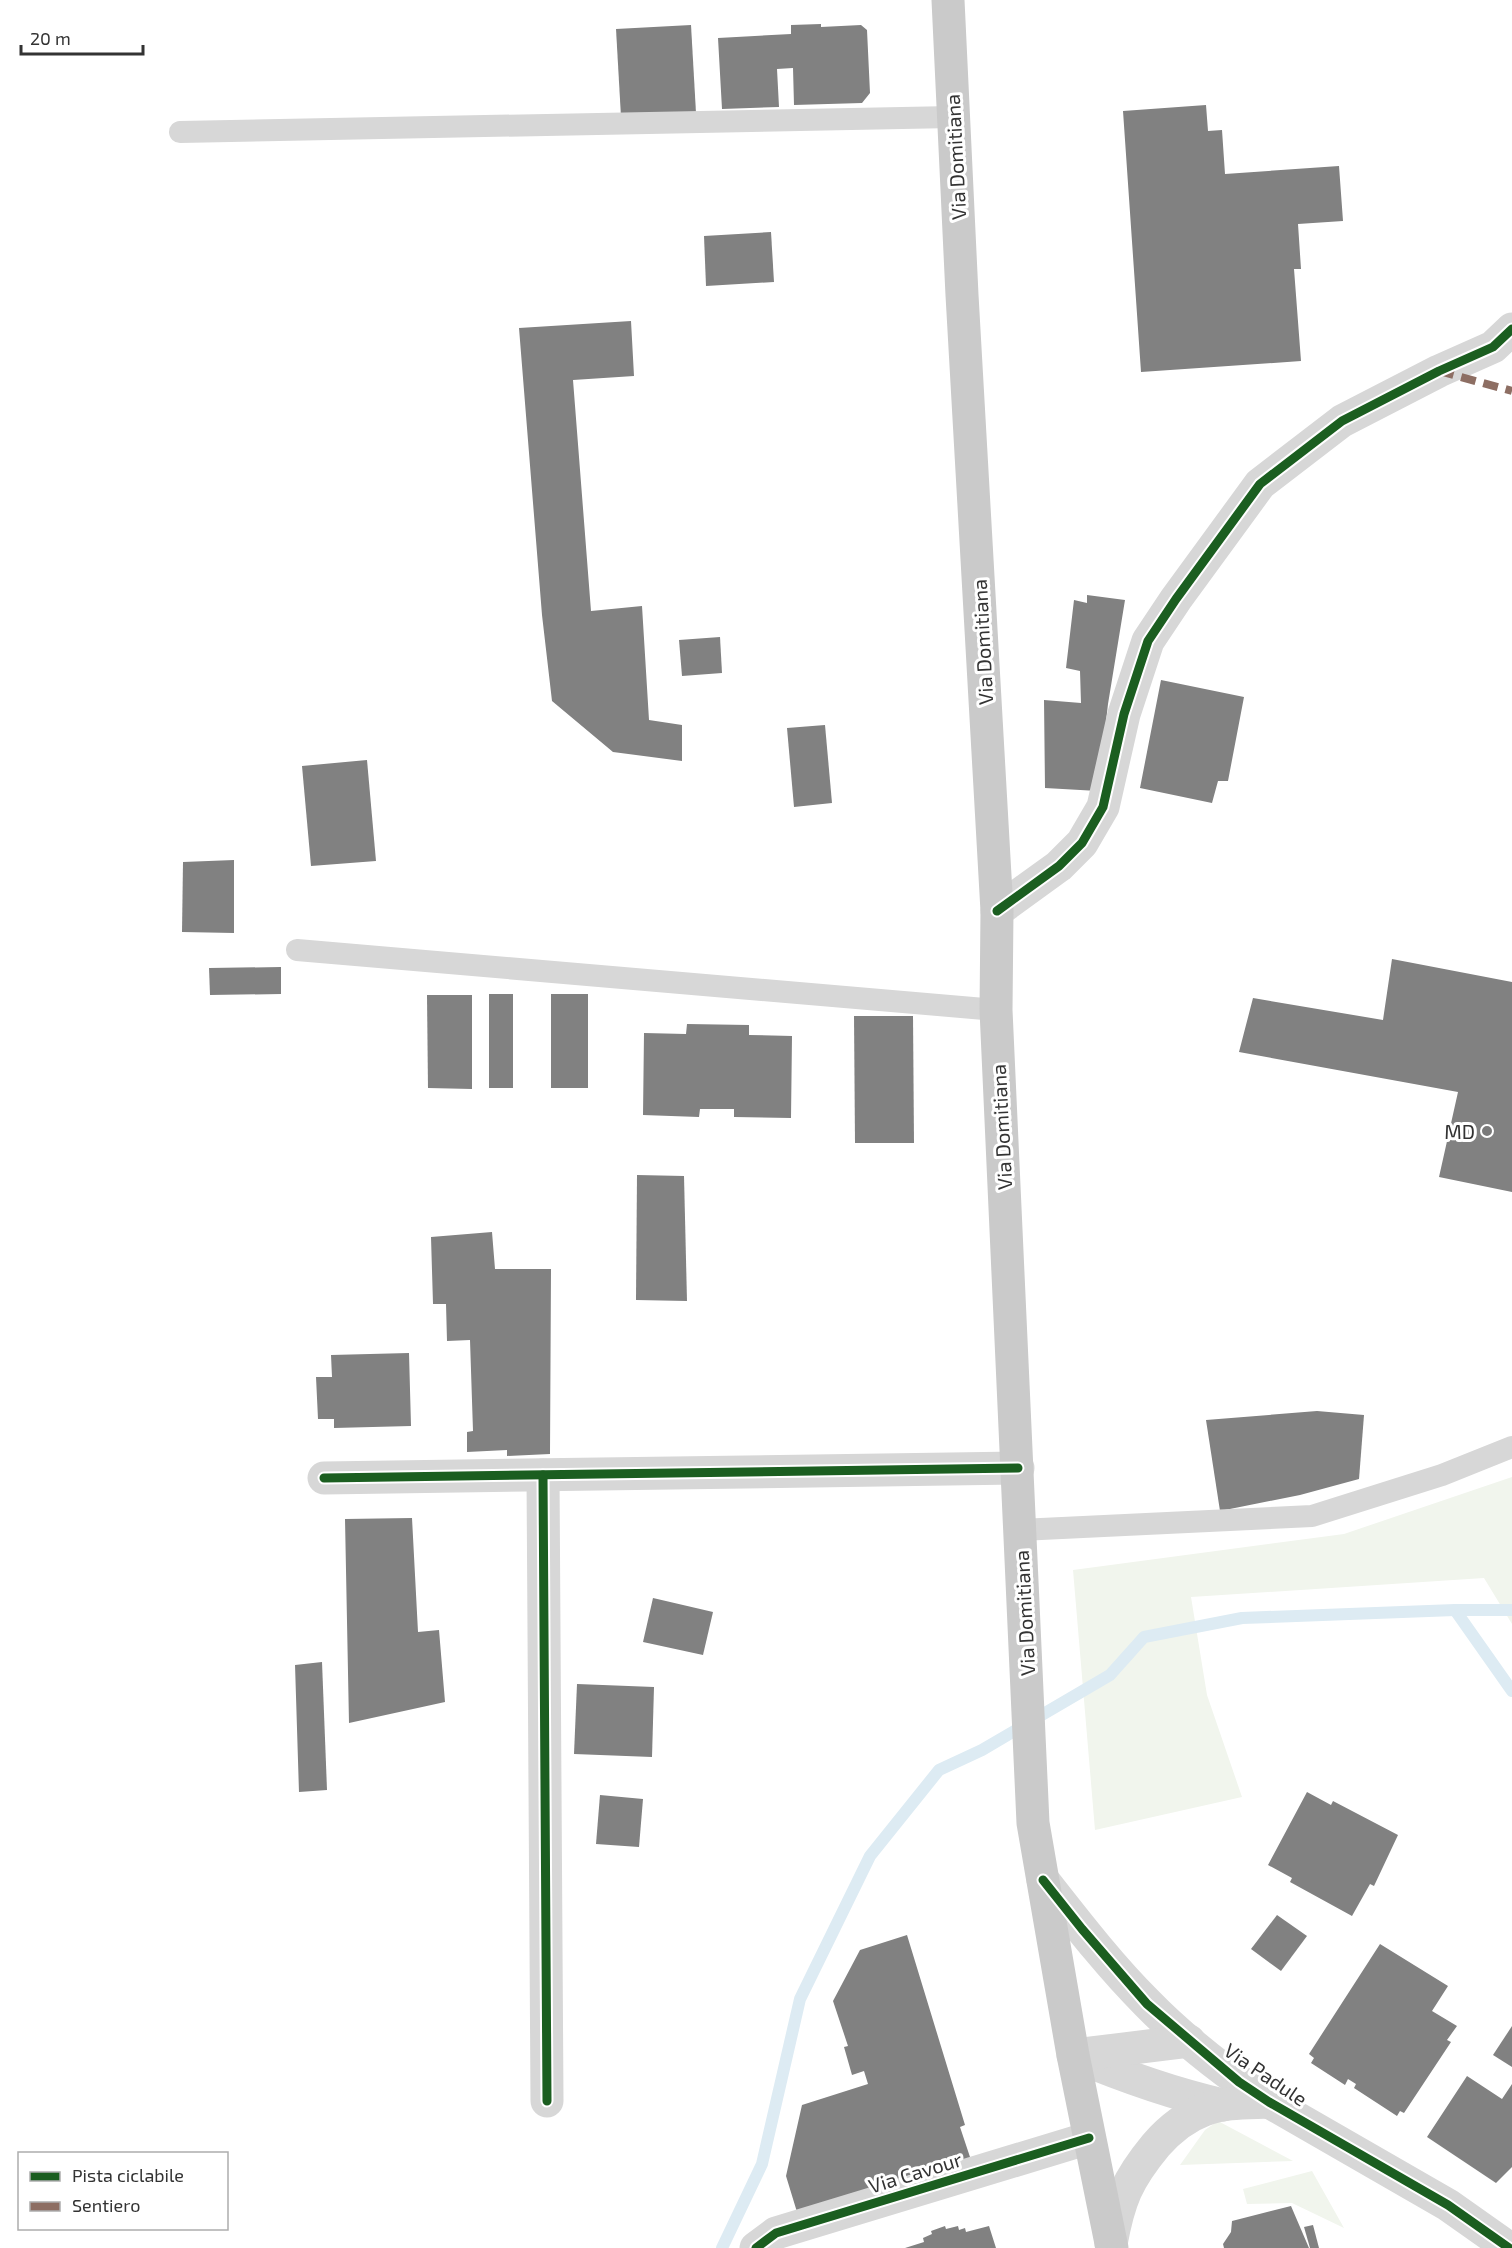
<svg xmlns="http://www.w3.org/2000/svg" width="1512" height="2248" font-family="'Exo 2',sans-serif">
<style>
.green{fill:#f1f5ed}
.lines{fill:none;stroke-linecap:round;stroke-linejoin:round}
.stream{stroke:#ddebf3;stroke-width:12}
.building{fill:#818181}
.service{stroke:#d7d7d7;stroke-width:22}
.minor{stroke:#d7d7d7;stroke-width:33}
.tertiary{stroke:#d7d7d7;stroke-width:33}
.primary{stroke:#cacaca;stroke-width:33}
.quiet{stroke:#8d6e63;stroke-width:8;stroke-dasharray:15 8;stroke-linecap:butt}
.cycleway-casing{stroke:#fff;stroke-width:13}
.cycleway{stroke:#1b5e20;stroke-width:9}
.poi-dot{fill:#7a7a7a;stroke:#fff;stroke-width:2}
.labels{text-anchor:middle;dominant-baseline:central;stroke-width:6;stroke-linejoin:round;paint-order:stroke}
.street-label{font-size:20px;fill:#333;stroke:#fff}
.poi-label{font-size:20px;fill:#333;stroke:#fff;text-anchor:end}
</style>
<rect width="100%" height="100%" fill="#fff"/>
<!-- green -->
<g class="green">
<path d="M1512,1477v147l-28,-46 -293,19 16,98 35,102 -147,33 -22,-260 271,-36z"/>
<path d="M1218,2121l75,40 -113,4 25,-35z"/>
<path d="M1312,2171l32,57 -52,-25 -45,1 -4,-15z"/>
</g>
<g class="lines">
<!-- stream -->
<g class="stream">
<path d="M1455,1610l57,81"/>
<path d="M722,2248l40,-84 38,-165 70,-143 69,-86 43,-20 128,-75 34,-38 98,-19 213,-8h57"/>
</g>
</g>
<!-- building -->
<g class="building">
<path d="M821,24v3l40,-2 6,5 3,63 -8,10 -68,2 -1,-37 -16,1 2,38 -57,2 -4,-71 73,-4v-9z"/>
<path d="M691,25l5,88 -75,4 -5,-88z"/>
<path d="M1206,105l2,26 14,-1 3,44 114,-8 4,55 -45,3 3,45h-7l7,92 -160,11 -18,-261z"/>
<path d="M771,232l3,50 -68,4 -2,-50z"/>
<path d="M631,321l3,55 -61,4 18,231 51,-5 7,114 33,5v36l-69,-9 -61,-51 -10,-86 -23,-287z"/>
<path d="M1087,595l38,5 -17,104 -10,87 -53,-3 -1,-88 37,3 -1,-32 -14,-3 8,-68 13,3z"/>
<path d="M720,637l2,36 -40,3 -3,-36z"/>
<path d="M1161,680l83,17 -16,84h-10l-6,22 -72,-15z"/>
<path d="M825,725l7,78 -38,4 -7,-79z"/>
<path d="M367,760l9,101 -65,5 -9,-100z"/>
<path d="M234,860v73l-52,-1 1,-70z"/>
<path d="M1392,959l120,23v210l-73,-15 19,-85 -219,-40 14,-54 130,22z"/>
<path d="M281,967v27l-71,1 -1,-27z"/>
<rect x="489" y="994" width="24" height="94"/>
<rect x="551" y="994" width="37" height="94"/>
<path d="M427,995h45v94l-44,-1z"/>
<path d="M854,1016h59l1,127h-59z"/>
<path d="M687,1024l62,1v10l43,1 -1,82 -57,-1v-8h-34l-1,8 -56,-2 1,-82 42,1z"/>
<path d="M637,1175l47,1 3,125 -51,-1z"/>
<path d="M492,1232l3,37h56l-1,185 -43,2v-6l-40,2v-20l6,-1 -3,-91 -23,1 -1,-37h-13l-2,-67z"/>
<path d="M409,1353l2,73 -77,2v-9h-16l-2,-42h16l-1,-22z"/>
<path d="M1317,1411l47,4 -5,64 -59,16 -80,16 -14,-91z"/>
<path d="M412,1518l6,114 21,-2 6,72 -96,21 -4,-204z"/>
<path d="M653,1598l60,14 -10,43 -60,-13z"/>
<path d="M322,1662l5,128 -28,2 -4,-127z"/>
<path d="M577,1684l77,3 -2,70 -78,-3z"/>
<path d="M1307,1792l24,13 2,-4 65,34 -24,51 -4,-2 -18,32 -62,-34 2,-4 -24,-13z"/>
<path d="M600,1795l43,4 -4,48 -43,-3z"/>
<path d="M1277,1915l30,21 -26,35 -30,-22z"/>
<path d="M907,1935l58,190 -5,2 11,33 -44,13 -2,-3 -128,42 -11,-36 16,-71 66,-21 -4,-13 -12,4 -8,-28 4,-1 -15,-45 27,-51z"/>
<path d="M1380,1944l68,42 -16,25 25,15 -10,14 4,2 -47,71 -4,-2 -3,5 -43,-28 2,-4 -8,-5 -3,6 -34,-22 3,-5 -5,-4z"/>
<path d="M1512,2026v41l-19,-12z"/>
<path d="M1467,2076l35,23 10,-15v83l-16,16 -69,-46z"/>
<path d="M1291,2206l18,42h-85l-1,-4 8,-12 1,-11z"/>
<path d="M1313,2225l6,23h-9l-6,-21z"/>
<path d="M945,2226l1,3 12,-3 1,4 6,-2 1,4 23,-6 7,22h-91l19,-6 -1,-4 9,-4 -1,-3z"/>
</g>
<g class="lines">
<!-- service -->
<g class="service">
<path d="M180,132l773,-15"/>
<path d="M297,950l699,60"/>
<path d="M1020,1530l292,-14 130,-41 70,-28"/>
</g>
<!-- minor -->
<g class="minor">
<path d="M997,911l62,-45 23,-23 21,-36 21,-93 24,-73 28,-42 84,-115 82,-63 97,-50 54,-24 19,-18"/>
<path d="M543,1475l4,626"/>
<path d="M324,1478l694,-10"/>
<path d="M1269,2102l179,103 61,43"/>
<path d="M756,2248l20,-15 313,-95"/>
</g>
<!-- tertiary -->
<g class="tertiary">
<path d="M1043,1880c33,42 66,85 104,123 36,37 79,70 122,99"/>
<path d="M1073,2055c50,21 97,38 150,50"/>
<path d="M1075,2055l114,-14"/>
<path d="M1111,2244c8,-44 16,-64 45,-99 14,-16 29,-28 48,-35 21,-8 43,-7 65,-8"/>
</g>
<!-- primary -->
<path class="primary" d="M948,0l14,295 35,616 -1,99 37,813 40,232 39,193"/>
<!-- quiet -->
<path class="quiet" d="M1439,371l73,20"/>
<!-- cycleway casing -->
<g class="cycleway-casing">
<g id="cycleway">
<path d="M997,911l62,-45 23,-23 21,-36 21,-93 24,-73 28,-42 84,-115 82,-63 97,-50 54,-24 19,-18"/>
<path d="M543,1475l4,626"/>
<path d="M324,1478l694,-10"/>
<path d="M1043,1880l39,49 65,75 92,78 30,20 179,103 61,43"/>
<path d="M756,2248l20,-15 313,-95"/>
</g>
</g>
<!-- cycleway -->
<use href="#cycleway" class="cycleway"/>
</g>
<!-- markers -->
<circle class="poi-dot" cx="1487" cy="1131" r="6"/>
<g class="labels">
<!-- street labels -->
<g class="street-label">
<text transform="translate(955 157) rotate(-93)">Via Domitiana</text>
<text transform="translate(982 642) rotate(-93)">Via Domitiana</text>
<text transform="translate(1001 1127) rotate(-93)">Via Domitiana</text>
<text transform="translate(1024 1613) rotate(-93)">Via Domitiana</text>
<text transform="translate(1266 2074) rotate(34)">Via Padule</text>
<text transform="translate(915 2172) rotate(-17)">Via Cavour</text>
</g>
<!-- poi labels -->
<g class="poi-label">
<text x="1475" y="1131">MD</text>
</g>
</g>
<!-- legend -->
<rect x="18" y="2152" width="210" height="78" fill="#ffffff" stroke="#adadad" stroke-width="1.5"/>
<rect x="30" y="2172" width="30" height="9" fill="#1b5e20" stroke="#adadad" stroke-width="1.5"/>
<text x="72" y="2182" font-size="18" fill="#333333">Pista ciclabile</text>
<rect x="30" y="2202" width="30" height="9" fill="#8d6e63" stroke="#adadad" stroke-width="1.5"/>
<text x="72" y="2212" font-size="18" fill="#333333">Sentiero</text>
<!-- scale -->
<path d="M21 45v9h122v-9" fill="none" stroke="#333333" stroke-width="3"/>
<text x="30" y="45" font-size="18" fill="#333333" stroke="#ffffff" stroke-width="4.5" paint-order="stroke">20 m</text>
</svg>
